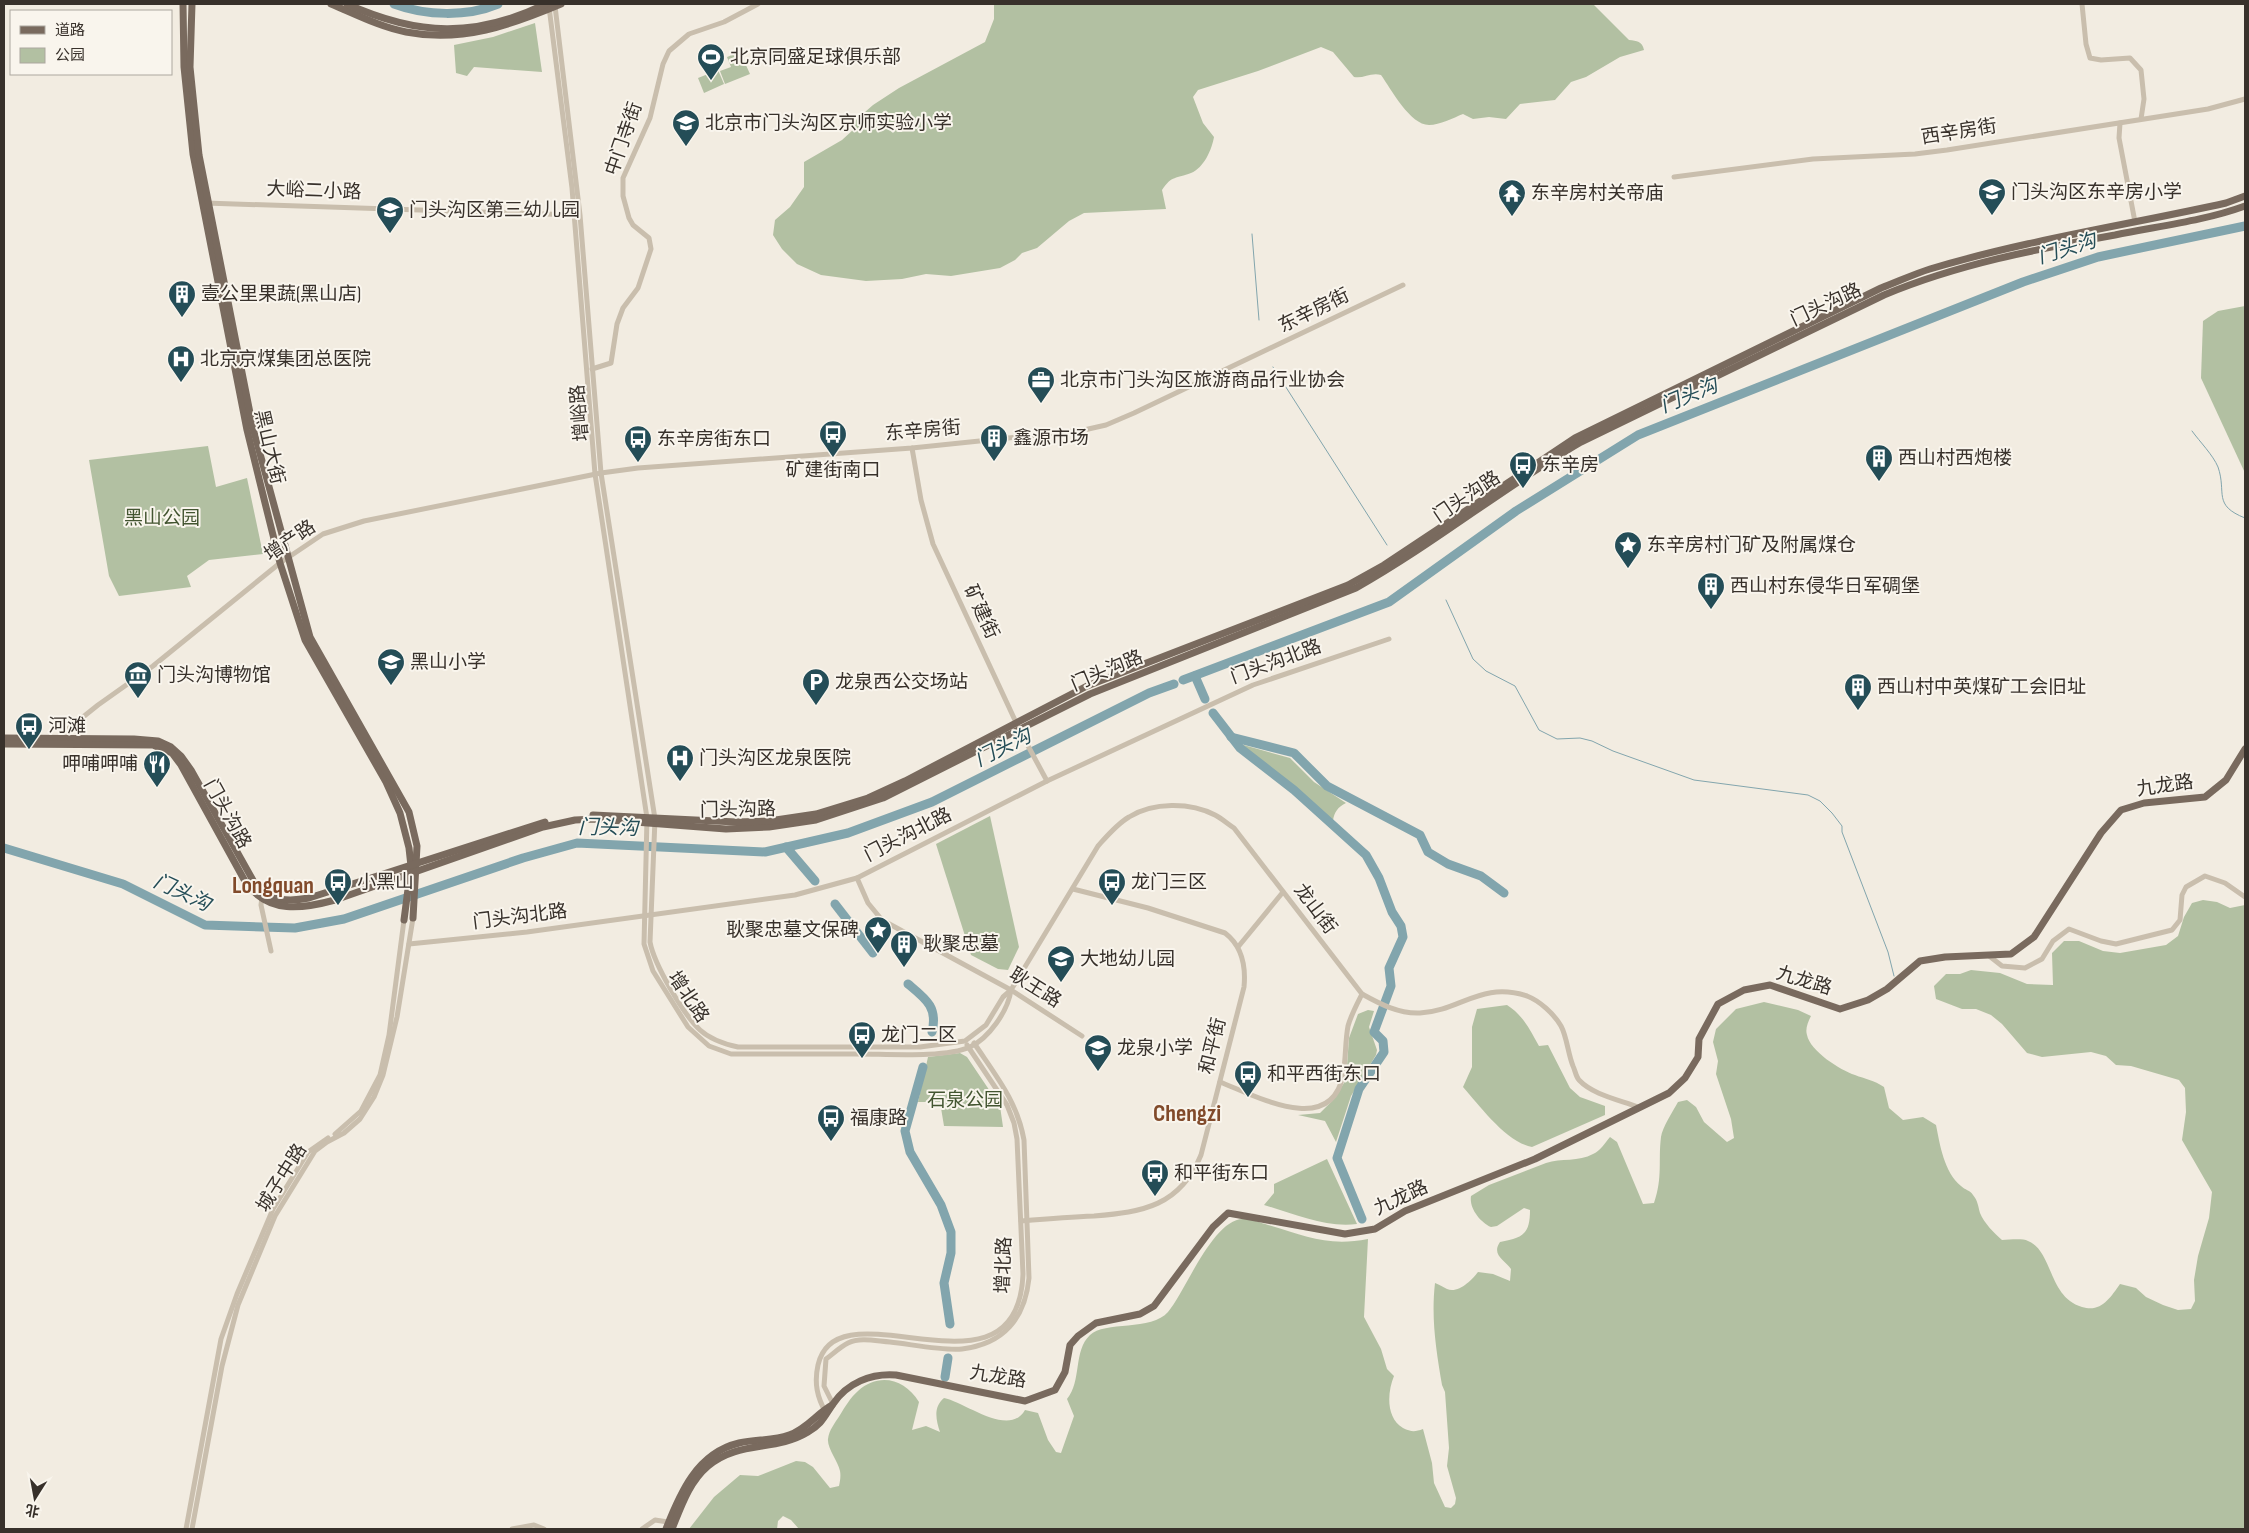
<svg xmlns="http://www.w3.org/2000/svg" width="2249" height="1533" font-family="'Sofia Sans Condensed','Noto Sans SC',sans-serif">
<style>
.green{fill:#b2c0a2}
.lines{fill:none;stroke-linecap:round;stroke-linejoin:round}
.stream{stroke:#82a5ad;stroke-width:1}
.river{stroke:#82a5ad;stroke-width:9}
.minor{stroke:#c9bead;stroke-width:5}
.major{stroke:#796a5e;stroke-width:7}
.labels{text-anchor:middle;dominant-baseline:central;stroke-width:4;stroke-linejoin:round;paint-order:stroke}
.poi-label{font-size:19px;fill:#38312b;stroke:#f9f5ed;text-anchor:start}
.street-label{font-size:19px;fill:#38312b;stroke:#f9f5ed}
.park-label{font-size:19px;fill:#435531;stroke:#f9f5ed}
.water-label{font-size:20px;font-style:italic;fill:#244d57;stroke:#f9f5ed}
.district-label{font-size:24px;font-weight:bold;fill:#814a2a;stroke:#f9f5ed}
</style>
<rect width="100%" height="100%" fill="#f2ece1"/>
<!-- green -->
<g class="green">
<path d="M994,4h599l36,36c8,1 13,1 15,10l-24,7 -34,20 -15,5 -16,18 -35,4 -14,15 -17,-2 -16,2 -10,-5c-10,4 -23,11 -34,11 -19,0 -38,-36 -48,-50 -10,-3 -18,4 -27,2l-21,-25 -12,-5 -63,24 -60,19 -5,7 10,26 11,14c-2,12 -10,31 -23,36 -15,6 -19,2 -29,17l4,19 -82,4 -15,8 -32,27 -15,5 -7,7 -15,8 -49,8 -25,-2 -24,5 -36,2 -45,-6 -24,-11 -15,-15 -9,-14 2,-15 15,-13 14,-20v-25l38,-22 12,-11 2,-9 17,-15 26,-17 86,-46 9,-23z"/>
<path d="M535,23l7,49 -68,-5 -7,9 -11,-3 -2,-28 39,-8z"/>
<path d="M740,52l10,22 -25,10 -5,-13 11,-4 -4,-10z"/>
<path d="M718,70l6,14 -20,9 -6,-15z"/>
<path d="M2245,306v167l-44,-95 2,-57 15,-10z"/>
<path d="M208,446l8,41 31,-9 16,76 -54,6 -22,16 4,11 -72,9 -10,-20 -20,-116z"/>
<path d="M1240,744l50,14 24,24 32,21c-8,4 -12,9 -13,18l-42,-38z"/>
<path d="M990,816l29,131 -11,23 -10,-1 -27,-14 -35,-111z"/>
<path d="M2203,900l14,2 13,6 15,-3v624h-1446l-8,-9 -8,-4 -5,5 -1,8h-88l25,-32 26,-22 18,1 38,-15 9,1 8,5 17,21 9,-2c1,-5 2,-10 1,-15 -2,-10 -13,-23 -12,-32 1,-9 7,-16 12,-24 5,-8 10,-17 18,-24 21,-19 47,-12 61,11l-7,28 14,-4 14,6c-4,-12 -7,-25 4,-34 21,4 65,40 81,12l13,3 10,27 8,12 5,1 13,-37 -7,-17c15,-18 6,-48 23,-64 14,-14 62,-4 78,-23 17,-20 45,-93 75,-93 8,-1 17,4 25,6 38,11 60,22 100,14l-4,78 17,32 6,20 7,7c-7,17 -8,42 9,52 8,4 12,4 20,1l9,34 2,20 11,24 6,1 4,-4 1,-6 -9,-32 2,-18 -4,-56 -3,-7c-6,-35 -11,-67 -7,-102 5,2 8,4 12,6 11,5 25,-9 31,-17l15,2 17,7 1,-12c-6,-9 -20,-14 -11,-27 23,-4 30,-8 30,-32l-6,-2 -27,18 -6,1c-11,-5 -22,-19 -20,-31l18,-11 57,-22c15,-5 33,-1 47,-9 7,-3 12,-11 17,-17l7,5 26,62 11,-1c9,-26 4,-42 7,-66 1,-9 12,-26 17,-35l9,-2 9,7 8,15 23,20 7,-4 -3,-19 -15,-45 2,-13 -5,-19 3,-13 20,-20 28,-7 34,8 13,6c-3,6 -6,13 -4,19 3,16 33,35 48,40 10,4 19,5 29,12l5,21 14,12 20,-3 13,8c4,20 8,47 25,61 4,4 9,4 12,9 5,6 5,11 7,18 4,10 14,20 22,27 7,0 20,-2 26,1 25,10 20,56 54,66 19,6 28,-9 38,-23l16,4 10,9 17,8 15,5 13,-1 4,-8 -1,-21 4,-24 11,-38 3,-26 -30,-52 4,-28 -1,-24 -6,-8 -48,-14 -15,-1 -10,-9 -15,-4 -49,5 -15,-4 -25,-29 -11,-9 -15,-6h-14l-26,-10 -2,-13 12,-12h14l11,-4 29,3 27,11 26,1 -1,-32 12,-12h15l24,10 17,2 46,-8 12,-9 6,-19 8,-14z"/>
<path d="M1507,1005c16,10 23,25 32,41l9,-1 22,43 10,9 25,9v9l-73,32c-26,-5 -52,-41 -69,-60l9,-20v-40l5,-18z"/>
<path d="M1368,1010l6,1 -5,16 8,23 -1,5 -25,41 -15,46 -11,-21 -27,-6 22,-2 12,-12 14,-21 3,-42 9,-24z"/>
<path d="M960,1053l7,4 33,49 3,21 -59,-1 -4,-24h-22l10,-45z"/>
<path d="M1327,1159l30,65c-31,4 -63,-10 -93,-19l10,-12v-9z"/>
</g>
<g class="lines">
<!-- stream -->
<g class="stream">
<path d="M1252,234l7,86"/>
<path d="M1273,367l114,178"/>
<path d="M2192,431c8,11 21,24 26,36 9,26 -6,38 27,51"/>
<path d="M1446,600l27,59 13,12 29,15 24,44 18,9 23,-1 12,3 21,10 81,29 114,15 12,6 12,12 10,13v6l46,120 6,24"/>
</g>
<!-- river -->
<g class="river">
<path d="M394,4c32,12 73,13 104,0"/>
<path d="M1195,676l10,23"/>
<path d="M1183,680l206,-78 127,-91 122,-76 385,-153 75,-25 147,-31"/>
<path d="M1213,713l27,35 54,42 72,65 13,23 13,34 9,14 2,11 -14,31 2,18 -17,46 9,9 1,11 -25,37 -22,69 25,61"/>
<path d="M1231,737l63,16 33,33 93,49 8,17 20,12 33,12 23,17"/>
<path d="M786,847l29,34"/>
<path d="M4,848l119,36 82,41 90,3 49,-9 179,-61 54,-15 188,9 83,-19 84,-31 217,-109 25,-9"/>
<path d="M835,904l38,49"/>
<path d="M908,984c18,15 30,23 24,48"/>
<path d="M923,1067l-18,64 5,21 31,53 10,27v21l-7,30 6,41"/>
<path d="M945,1377l3,-19"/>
</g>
<!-- minor -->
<g class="minor">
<path d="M552,4l3,2 25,209 21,258 54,346 -5,123c4,22 33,72 50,88 11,10 24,14 38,17h182l45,-6 21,-16 17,-28 8,-7 87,-144c9,-10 19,-22 31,-29 24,-15 61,-15 86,-2 6,3 13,9 19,13l128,166c18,10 37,20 58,19 40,-2 61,-32 107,-17 13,5 27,18 34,30 6,11 7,28 12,40 2,4 3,11 6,14 14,15 41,20 59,27"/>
<path d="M2082,4l4,40 4,14 11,2 29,-2 11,12 3,29 -3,20"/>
<path d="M549,7l23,181 23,286 52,344 -3,126 9,27 35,56 21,19 22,8c43,0 86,0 129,0 28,0 85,4 110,-7 19,-9 38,-36 41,-57"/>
<path d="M2120,123l-1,15 16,84"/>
<path d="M1674,177l139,-18 102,-5 32,-4 261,-41 37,-10"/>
<path d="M205,203l370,12"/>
<path d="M592,369l19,-6 6,-39 6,-16 15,-20 13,-39 -2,-11 -16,-13 -4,-7 -6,-22v-18l27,-60 13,-54 6,-13 20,-17 35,-12 34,-18"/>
<path d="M912,448l9,52 12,44 87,187 27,50"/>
<path d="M59,740l9,-11 30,-24 55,-39 127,-103 43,-29 41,-13 237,-48 37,-5 274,-20 172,-18 22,-5 28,-12 269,-128"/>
<path d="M857,878l11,25 14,17 129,70 71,46"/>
<path d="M262,897l-1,8 10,46"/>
<path d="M409,944l118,-12 268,-37 62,-17 190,-97 206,-96 136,-46"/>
<path d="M1238,947l45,-55"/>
<path d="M1988,955l14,11 23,2 17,-9 11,-18 16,-12 32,12 15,3 56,-14 8,-10 2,-25 4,-8 19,-11 20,7 20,14"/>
<path d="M1220,1082c34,13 111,56 123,-7 3,-16 2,-33 5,-49 3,-11 9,-22 14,-32"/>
<path d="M335,1134l26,-23 19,-36 9,-40 15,-115"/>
<path d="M1021,1221c24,-2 49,-4 73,-5 49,-4 86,-10 107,-61l43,-168c2,-21 -2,-41 -19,-54l-77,-25 -75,-19"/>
<path d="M833,1404l-9,-18 2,-27c7,-5 14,-12 22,-16 12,-6 28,-2 42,-1 20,2 53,9 72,7 42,-5 63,-31 67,-71l-5,-138c-7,-39 -28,-64 -50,-97"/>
<path d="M826,1413c-9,-16 -12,-30 -8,-48 19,-85 200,47 205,-91l-6,-135 -3,-16 -7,-18 -40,-60"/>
<path d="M186,1529l35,-190 16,-45 36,-85 35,-57 20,-14"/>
<path d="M192,1529l30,-163 16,-61 37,-89 40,-65 12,-9 17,-9 16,-14 14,-22 9,-22 14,-58 16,-99"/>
<path d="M512,1529l22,-4 10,4"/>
<path d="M642,1529l13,-9 13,2"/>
</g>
<!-- major -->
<g class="major">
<path d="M183,4l1,63 9,87 54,276 22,89 11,44 25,77 81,142 14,31 9,35 2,18 -7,54"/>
<path d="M192,4l-2,63 9,88 54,273 57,209 99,175 8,34 -4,72"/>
<path d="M331,4c24,10 49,23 75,28 56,11 105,-7 155,-28"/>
<path d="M347,4c71,32 128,34 199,0"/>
<path d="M4,738l130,1 24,2 13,6 10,9 10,14 68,121c14,10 34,10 50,7l236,-76"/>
<path d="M4,744l149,1 19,8 9,12 65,118c23,31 56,26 89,17l208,-73 32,-7 21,-1 130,10 43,-2 47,-7 67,-22 207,-104 266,-106c78,-44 148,-101 225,-146l303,-147c74,-31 153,-46 231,-60 44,-9 89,-14 130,-29"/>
<path d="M593,815l143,7 33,-1 47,-7 52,-16 37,-17 182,-95 261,-101 36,-20 191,-127 306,-150c16,-6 33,-14 49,-19 97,-29 197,-44 296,-66l19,-7"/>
<path d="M666,1529c14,-36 31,-76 73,-86 17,-4 34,-2 50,-8 18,-6 28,-22 43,-30"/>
<path d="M672,1529c9,-22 17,-47 36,-63 31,-26 67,-14 100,-34 14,-8 16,-15 25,-28 14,-21 38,-31 63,-29l129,26 30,-11 10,-18 5,-27 8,-9 18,-13 44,-9 14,-8 59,-79 15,-14 117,21 30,-5 30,-18 130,-52 134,-66 16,-15 13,-21 1,-18 19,-35 26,-14 26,-5 70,24 28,-9 19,-11 33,-28 25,-4 66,-3 23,-17 67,-104 20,-23 23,-7 61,-6 21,-17 19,-31"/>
</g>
</g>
<!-- icons -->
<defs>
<g id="stadium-pin" transform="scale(1.4375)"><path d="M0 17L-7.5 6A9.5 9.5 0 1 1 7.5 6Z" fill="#244d57" stroke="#f9f5ed"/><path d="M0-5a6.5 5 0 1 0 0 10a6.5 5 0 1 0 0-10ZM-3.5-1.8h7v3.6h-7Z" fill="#fff"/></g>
<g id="school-pin" transform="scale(1.4375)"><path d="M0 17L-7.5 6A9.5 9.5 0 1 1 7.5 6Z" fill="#244d57" stroke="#f9f5ed"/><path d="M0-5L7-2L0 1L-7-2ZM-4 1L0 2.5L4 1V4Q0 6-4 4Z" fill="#fff"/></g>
<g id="temple-pin" transform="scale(1.4375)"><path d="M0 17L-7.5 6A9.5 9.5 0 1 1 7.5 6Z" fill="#244d57" stroke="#f9f5ed"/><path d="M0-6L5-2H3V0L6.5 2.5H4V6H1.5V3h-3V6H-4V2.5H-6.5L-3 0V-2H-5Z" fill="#fff"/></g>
<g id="building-pin" transform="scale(1.4375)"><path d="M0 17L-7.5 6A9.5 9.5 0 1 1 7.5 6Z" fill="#244d57" stroke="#f9f5ed"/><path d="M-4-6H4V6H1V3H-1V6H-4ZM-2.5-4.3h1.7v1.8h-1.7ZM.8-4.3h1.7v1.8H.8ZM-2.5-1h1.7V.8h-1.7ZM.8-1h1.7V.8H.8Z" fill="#fff"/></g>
<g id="hospital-pin" transform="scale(1.4375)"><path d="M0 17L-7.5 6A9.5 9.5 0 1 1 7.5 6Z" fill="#244d57" stroke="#f9f5ed"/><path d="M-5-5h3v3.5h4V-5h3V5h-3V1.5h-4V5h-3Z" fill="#fff"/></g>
<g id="office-pin" transform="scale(1.4375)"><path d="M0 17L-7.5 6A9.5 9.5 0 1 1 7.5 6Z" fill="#244d57" stroke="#f9f5ed"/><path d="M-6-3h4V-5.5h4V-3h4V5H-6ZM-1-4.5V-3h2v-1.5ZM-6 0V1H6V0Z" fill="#fff"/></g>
<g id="bus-pin" transform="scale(1.4375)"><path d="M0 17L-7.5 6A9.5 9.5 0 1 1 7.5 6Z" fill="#244d57" stroke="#f9f5ed"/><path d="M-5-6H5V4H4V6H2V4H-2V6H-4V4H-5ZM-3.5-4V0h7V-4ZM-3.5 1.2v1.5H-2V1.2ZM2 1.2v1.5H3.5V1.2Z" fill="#fff"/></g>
<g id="sight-pin" transform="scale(1.4375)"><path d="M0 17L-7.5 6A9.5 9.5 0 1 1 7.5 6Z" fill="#244d57" stroke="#f9f5ed"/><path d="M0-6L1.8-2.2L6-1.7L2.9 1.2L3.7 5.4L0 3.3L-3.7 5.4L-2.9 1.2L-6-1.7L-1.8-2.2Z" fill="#fff"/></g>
<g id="museum-pin" transform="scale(1.4375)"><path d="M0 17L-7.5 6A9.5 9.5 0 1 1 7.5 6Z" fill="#244d57" stroke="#f9f5ed"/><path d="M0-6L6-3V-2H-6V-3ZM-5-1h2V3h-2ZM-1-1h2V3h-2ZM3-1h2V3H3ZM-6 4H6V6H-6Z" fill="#fff"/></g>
<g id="parking-pin" transform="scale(1.4375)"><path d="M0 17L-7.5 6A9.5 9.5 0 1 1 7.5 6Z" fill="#244d57" stroke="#f9f5ed"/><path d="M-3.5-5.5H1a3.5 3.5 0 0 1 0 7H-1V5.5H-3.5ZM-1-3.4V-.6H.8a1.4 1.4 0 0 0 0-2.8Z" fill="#fff"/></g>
<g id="restaurant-pin" transform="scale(1.4375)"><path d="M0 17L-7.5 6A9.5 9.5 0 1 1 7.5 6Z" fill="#244d57" stroke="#f9f5ed"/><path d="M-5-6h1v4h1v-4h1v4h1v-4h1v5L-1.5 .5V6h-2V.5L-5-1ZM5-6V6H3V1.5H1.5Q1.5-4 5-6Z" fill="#fff"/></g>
</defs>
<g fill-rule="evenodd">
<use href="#stadium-pin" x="711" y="57"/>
<use href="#school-pin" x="686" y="123"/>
<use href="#school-pin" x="1992" y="192"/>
<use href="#temple-pin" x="1512" y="193"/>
<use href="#school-pin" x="390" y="210"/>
<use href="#building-pin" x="182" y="294"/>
<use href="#hospital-pin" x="181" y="359"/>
<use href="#office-pin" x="1041" y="380"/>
<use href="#bus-pin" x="833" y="434"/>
<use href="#building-pin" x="994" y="438"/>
<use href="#bus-pin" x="638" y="439"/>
<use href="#building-pin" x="1879" y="458"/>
<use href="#bus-pin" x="1523" y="465"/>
<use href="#sight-pin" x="1628" y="545"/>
<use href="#building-pin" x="1711" y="586"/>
<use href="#school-pin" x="391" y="662"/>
<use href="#museum-pin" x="138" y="675"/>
<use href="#parking-pin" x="816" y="682"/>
<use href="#building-pin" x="1858" y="687"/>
<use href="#bus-pin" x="29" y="726"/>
<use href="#hospital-pin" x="680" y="758"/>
<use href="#restaurant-pin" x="157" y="764"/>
<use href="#bus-pin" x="338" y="882"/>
<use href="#bus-pin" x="1112" y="882"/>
<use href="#sight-pin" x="878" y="930"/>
<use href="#building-pin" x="904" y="944"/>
<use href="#school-pin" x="1061" y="959"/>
<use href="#bus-pin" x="862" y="1035"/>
<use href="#school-pin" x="1098" y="1048"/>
<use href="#bus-pin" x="1248" y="1074"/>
<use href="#bus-pin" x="831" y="1118"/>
<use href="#bus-pin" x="1155" y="1173"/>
</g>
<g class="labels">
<!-- poi labels -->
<g class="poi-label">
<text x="730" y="57">北京同盛足球俱乐部</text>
<text x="705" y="123">北京市门头沟区京师实验小学</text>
<text x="2011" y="192">门头沟区东辛房小学</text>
<text x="1531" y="193">东辛房村关帝庙</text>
<text x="409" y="210">门头沟区第三幼儿园</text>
<text x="201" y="294">壹公里果蔬(黑山店)</text>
<text x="200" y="359">北京京煤集团总医院</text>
<text x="1060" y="380">北京市门头沟区旅游商品行业协会</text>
<text x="1013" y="438">鑫源市场</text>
<text x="657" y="439">东辛房街东口</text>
<text x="1898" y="458">西山村西炮楼</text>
<text x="1542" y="465">东辛房</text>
<text x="833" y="470" text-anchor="middle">矿建街南口</text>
<text x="1647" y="545">东辛房村门矿及附属煤仓</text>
<text x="1730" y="586">西山村东侵华日军碉堡</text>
<text x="410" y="662">黑山小学</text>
<text x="157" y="675">门头沟博物馆</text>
<text x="835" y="682">龙泉西公交场站</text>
<text x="1877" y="687">西山村中英煤矿工会旧址</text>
<text x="48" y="726">河滩</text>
<text x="699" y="758">门头沟区龙泉医院</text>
<text x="138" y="764" text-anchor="end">呷哺呷哺</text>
<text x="357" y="882">小黑山</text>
<text x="1131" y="882">龙门三区</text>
<text x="859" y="930" text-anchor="end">耿聚忠墓文保碑</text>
<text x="923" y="944">耿聚忠墓</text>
<text x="1080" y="959">大地幼儿园</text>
<text x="881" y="1035">龙门二区</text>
<text x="1117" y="1048">龙泉小学</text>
<text x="1267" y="1074">和平西街东口</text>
<text x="850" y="1118">福康路</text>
<text x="1174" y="1173">和平街东口</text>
</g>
<!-- street labels -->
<g class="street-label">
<text transform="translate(1959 132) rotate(-9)">西辛房街</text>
<text transform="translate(624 139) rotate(-71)">中门寺街</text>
<text transform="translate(314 191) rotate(2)">大峪二小路</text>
<text transform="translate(1826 305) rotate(-25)">门头沟路</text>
<text transform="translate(1314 311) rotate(-26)">东辛房街</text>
<text transform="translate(580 413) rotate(-95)">增峪路</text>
<text transform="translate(923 431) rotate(-5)">东辛房街</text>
<text transform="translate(269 447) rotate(77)">黑山大街</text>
<text transform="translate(1467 497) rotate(-34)">门头沟路</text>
<text transform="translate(290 541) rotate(-34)">增产路</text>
<text transform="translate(981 612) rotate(65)">矿建街</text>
<text transform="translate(1276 662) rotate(-20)">门头沟北路</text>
<text transform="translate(1107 671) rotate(-23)">门头沟路</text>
<text transform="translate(2165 786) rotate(-8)">九龙路</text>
<text transform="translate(738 810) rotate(-1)">门头沟路</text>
<text transform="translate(227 814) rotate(61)">门头沟路</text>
<text transform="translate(908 835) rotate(-27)">门头沟北路</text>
<text transform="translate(1315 909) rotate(53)">龙山街</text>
<text transform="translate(520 917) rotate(-7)">门头沟北路</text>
<text transform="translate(1804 981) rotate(17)">九龙路</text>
<text transform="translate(1035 988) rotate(32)">耿王路</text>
<text transform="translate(688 997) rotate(56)">增北路</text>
<text transform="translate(1213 1046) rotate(-76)">和平街</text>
<text transform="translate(282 1178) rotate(-58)">城子中路</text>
<text transform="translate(1401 1198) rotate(-25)">九龙路</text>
<text transform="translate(1004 1265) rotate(-88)">增北路</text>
<text transform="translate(998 1377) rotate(9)">九龙路</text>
</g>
<!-- park labels -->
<g class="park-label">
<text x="162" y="518">黑山公园</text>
<text x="965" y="1100">石泉公园</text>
</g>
<!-- water labels -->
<g class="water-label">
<text transform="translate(2067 249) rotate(-17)">门头沟</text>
<text transform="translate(1689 396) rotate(-22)">门头沟</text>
<text transform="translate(1003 748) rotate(-26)">门头沟</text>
<text transform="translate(608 828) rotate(1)">门头沟</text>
<text transform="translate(182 893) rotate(25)">门头沟</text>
</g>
<!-- district labels -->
<g class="district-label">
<text x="273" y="885">Longquan</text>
<text x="1187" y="1113">Chengzi</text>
</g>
</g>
<!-- border -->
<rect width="2249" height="1533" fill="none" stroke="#38312b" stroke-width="10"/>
<!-- legend -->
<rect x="10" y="10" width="162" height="65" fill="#f9f5ed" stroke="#aca79f"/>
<rect x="20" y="26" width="25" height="8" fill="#796a5e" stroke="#aca79f"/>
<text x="55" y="35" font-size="15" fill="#38312b">道路</text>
<rect x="20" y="48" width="25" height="15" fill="#b2c0a2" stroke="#aca79f"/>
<text x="55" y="60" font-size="15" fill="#38312b">公园</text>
<!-- north arrow -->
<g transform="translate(35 1498) rotate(191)" stroke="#f9f5ed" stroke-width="4" paint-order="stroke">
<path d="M0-4L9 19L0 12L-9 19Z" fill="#38312b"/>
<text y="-8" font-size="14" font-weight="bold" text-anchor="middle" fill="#38312b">北</text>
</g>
</svg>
